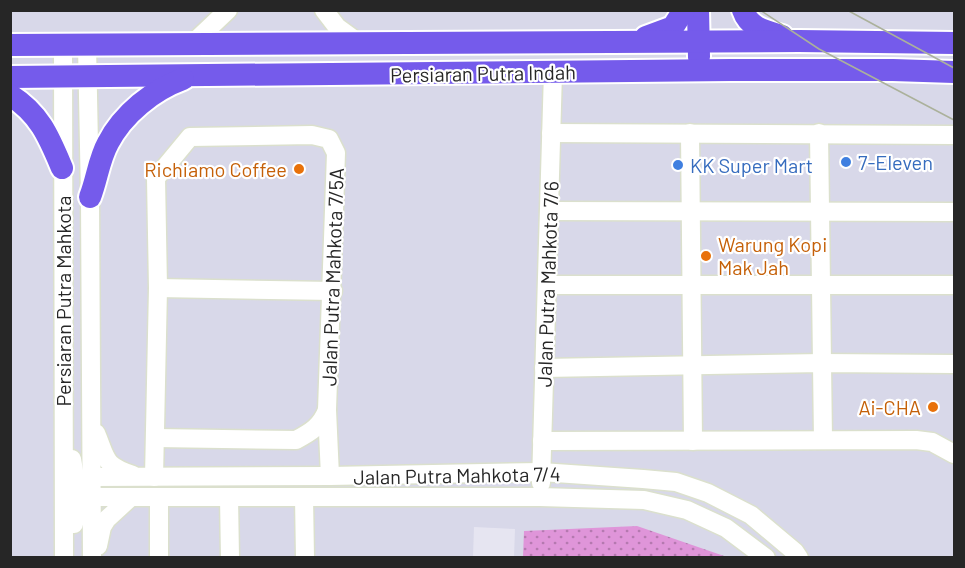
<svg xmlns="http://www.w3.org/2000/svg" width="965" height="568" font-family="Barlow,sans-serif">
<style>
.park{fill:url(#park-dots)}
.plaza{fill:#e6e5f1}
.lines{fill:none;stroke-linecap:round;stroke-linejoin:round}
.minor-casing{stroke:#dbe0cd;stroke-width:21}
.major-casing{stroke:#fff;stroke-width:26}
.minor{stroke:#fff;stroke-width:18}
.major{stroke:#755beb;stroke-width:22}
.tram{stroke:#abb19b;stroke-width:1.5}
.shop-dot{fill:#3f7fe0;stroke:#fff;stroke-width:2}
.food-dot{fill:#e8710a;stroke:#fff;stroke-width:2}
.labels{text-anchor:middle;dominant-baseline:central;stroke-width:4.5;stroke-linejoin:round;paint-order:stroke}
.street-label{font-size:20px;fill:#262626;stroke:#fff}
.shop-label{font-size:20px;fill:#366cbe;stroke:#fff;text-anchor:start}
.food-label{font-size:20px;fill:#c56008;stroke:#fff;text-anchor:end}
</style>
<defs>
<pattern id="park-dots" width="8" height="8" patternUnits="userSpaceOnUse" patternTransform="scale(1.5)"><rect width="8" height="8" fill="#df95d9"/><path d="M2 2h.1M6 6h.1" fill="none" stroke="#b579b0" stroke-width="1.8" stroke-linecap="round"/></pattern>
</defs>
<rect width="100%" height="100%" fill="#d8d8e9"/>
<!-- park -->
<path class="park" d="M637,526l90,31h-204l1,-26z"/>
<!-- plaza -->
<path class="plaza" d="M474,527l41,2 -1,28h-41z"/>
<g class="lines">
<!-- minor casing -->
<g class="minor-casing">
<g id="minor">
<path d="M324,10l13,17 22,16"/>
<path d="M63,45l1,513"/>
<path d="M87,45l3,152 2,361"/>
<path d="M191,45l37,-35"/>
<path d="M551,133l403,2"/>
<path d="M690,133l3,308"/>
<path d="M819,133l4,307"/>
<path d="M549,211l405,1"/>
<path d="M547,285h407"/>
<path d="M158,288l175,3"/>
<path d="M544,368l278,-5 132,1"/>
<path d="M96,433c11,26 7,32 37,42"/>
<path d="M156,438l140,2c15,-8 25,-14 31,-30"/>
<path d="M542,441l374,-1 16,2 22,12"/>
<path d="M72,459l5,30 -3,35"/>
<path d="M91,477l239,-1 211,-4 102,7 33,3 32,11 43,22 44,37 4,6"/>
<path d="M154,477l4,-189 -2,-110 34,-41 122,-2 17,4 7,14 -9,257 3,66"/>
<path d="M541,483l12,-411"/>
<path d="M91,497h449l104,3 43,10 39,18 40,30"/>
<path d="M159,497v61"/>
<path d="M229,497l1,61"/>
<path d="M304,497l1,61"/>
<path d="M98,546l4,-19 5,-8 24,-22"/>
</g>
</g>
<!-- major casing -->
<g class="major-casing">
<g id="major">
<path d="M698,10l1,47"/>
<path d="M743,10c6,18 22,21 39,26"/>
<path d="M646,37l27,-10 11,-17"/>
<path d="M10,45l789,-4 155,2"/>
<path d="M10,77l720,-7h163l61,2"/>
<path d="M10,95c30,19 39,42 52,73"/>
<path d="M90,197c7,-18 9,-38 18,-54 15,-29 45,-53 75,-64"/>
</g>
</g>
<!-- minor -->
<use href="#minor" class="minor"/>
<!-- major -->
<use href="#major" class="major"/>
<!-- tram -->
<g class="tram">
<path d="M760,10l59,39 135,71"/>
<path d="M847,10l107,58"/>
</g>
</g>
<!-- markers -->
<g class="shop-dot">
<circle cx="846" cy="162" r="6"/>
<circle cx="678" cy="165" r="6"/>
</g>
<g class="food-dot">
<circle cx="299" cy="169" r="6"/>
<circle cx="706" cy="256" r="6"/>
<circle cx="933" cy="407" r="6"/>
</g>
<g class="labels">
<!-- street labels -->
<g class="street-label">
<text transform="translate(483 73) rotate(-1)">Persiaran Putra Indah</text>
<text transform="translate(332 277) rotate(-88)">Jalan Putra Mahkota 7/5A</text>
<text transform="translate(547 284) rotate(-88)">Jalan Putra Mahkota 7/6</text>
<text transform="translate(63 301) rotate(-90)">Persiaran Putra Mahkota</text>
<text transform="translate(457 475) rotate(-1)">Jalan Putra Mahkota 7/4</text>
</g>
<!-- shop labels -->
<g class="shop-label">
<text x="858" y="162">7-Eleven</text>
<text x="690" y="165">KK Super Mart</text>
</g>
<!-- food labels -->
<g class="food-label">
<text x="287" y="169">Richiamo Coffee</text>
<text x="718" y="244" text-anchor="start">Warung Kopi<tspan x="718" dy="23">Mak Jah</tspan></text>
<text x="921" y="407">Ai-CHA</text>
</g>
</g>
<!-- border -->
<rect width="965" height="568" fill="none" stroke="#262626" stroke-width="24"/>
</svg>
